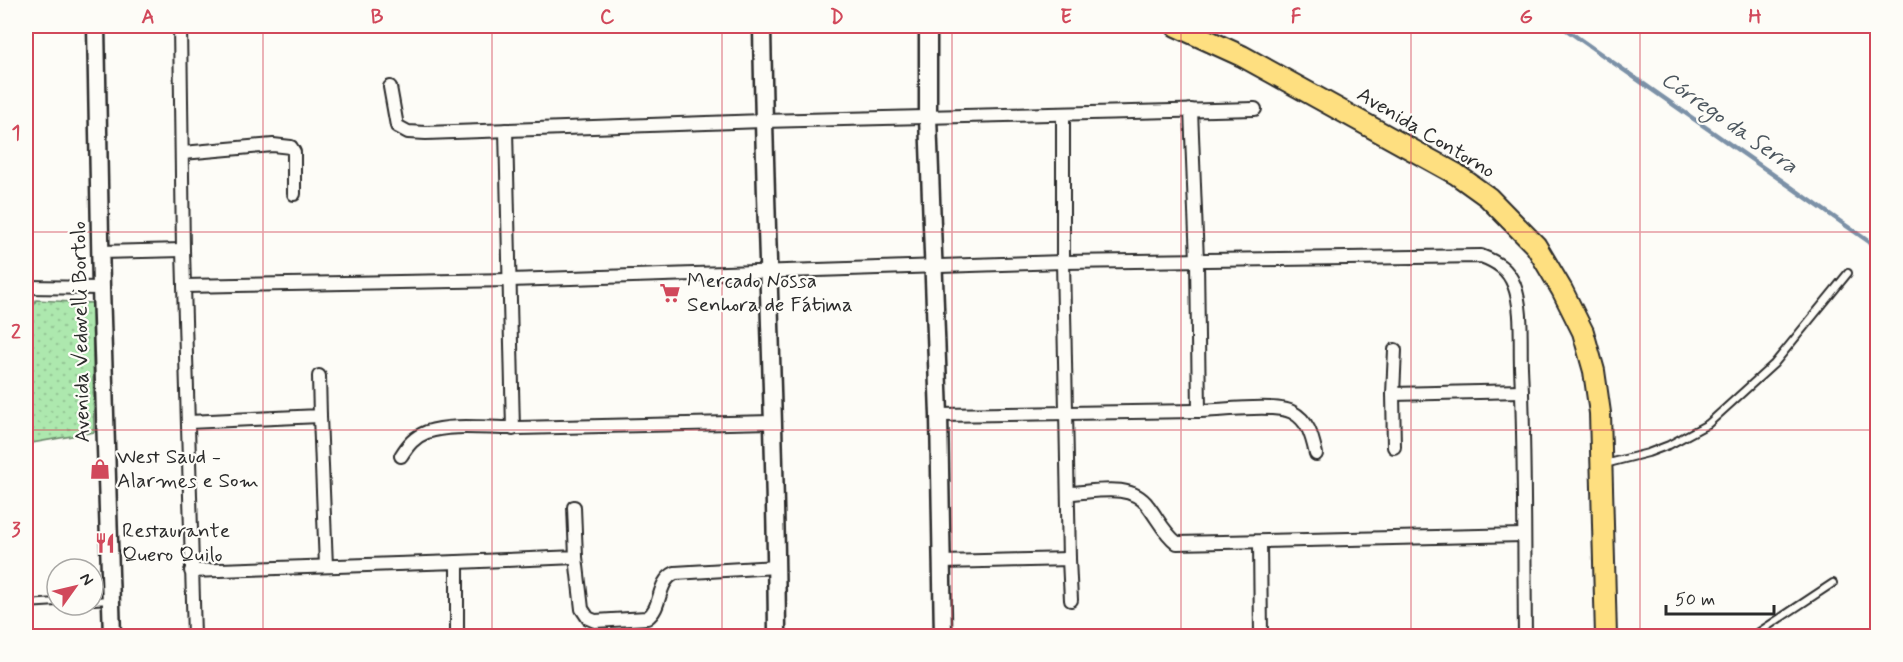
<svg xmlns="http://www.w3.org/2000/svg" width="1903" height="662" font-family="Mynerve,sans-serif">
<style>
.grass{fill:url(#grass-dots);stroke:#6c8a6c;stroke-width:1.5}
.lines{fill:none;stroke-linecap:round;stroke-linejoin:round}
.stream{stroke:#7b91a7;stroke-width:4.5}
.service-casing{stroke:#2b2b2b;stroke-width:10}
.minor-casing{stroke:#2b2b2b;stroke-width:16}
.tertiary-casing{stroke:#2b2b2b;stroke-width:21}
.primary-casing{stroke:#2b2b2b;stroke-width:24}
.service{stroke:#fdfcf7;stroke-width:6}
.minor{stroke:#fdfcf7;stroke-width:12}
.tertiary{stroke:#fdfcf7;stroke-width:16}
.primary{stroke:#fedf80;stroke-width:20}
.grid{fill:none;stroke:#d1495b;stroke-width:1.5;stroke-opacity:0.55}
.labels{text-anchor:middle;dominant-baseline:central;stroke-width:4.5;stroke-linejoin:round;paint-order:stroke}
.street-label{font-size:21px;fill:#2b2b2b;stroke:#fdfcf7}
.poi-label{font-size:21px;fill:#2b2b2b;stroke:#fdfcf7;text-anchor:start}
.water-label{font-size:22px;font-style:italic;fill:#4c565e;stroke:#fdfcf7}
.neatline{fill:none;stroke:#d1495b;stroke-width:2}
.grid-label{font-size:20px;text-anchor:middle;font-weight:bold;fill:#d1495b}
</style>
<defs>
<pattern id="grass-dots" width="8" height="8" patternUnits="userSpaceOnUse" patternTransform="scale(1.5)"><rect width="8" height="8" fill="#ade8ae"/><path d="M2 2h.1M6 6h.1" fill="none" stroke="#95c796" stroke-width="1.8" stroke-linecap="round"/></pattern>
</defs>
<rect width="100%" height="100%" fill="#fdfcf7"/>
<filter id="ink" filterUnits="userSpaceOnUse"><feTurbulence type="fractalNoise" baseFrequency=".0167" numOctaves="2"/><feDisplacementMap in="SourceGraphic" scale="12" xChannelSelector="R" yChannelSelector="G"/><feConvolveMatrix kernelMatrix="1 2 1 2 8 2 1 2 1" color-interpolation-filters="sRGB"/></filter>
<g filter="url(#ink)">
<!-- grass -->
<path class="grass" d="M36,300l56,3 2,129 -68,12v-119z"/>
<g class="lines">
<!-- stream -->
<path class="stream" d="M1561,26l317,222"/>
<!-- service casing -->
<g class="service-casing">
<g id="service">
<path d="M1605,464l43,-11 21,-8 39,-21 66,-60 74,-91"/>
<path d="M93,601l18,-1"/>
<path d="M26,604l31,-2"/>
<path d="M1753,636l80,-53"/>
</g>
</g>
<!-- minor casing -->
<g class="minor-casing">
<g id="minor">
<path d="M180,26l3,224 11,386"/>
<path d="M390,87l7,39 11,6 18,1 337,-12 492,-12"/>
<path d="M1191,110l6,151 2,150"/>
<path d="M1063,114v148l6,297"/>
<path d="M506,130l7,299"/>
<path d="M183,153l90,-8 18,2 3,5v42"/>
<path d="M101,252l82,-2"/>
<path d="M184,286l326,-6 553,-18 418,-6c16,6 27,13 33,29 9,22 6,58 7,82 4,89 3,180 4,269"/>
<path d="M26,287l75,1"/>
<path d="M1395,350l-2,44 129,-3"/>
<path d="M1393,394l1,53"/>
<path d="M939,415c86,-2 171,-2 257,-4 22,0 79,-8 96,1 17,9 20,25 24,42"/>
<path d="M320,416l6,150"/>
<path d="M189,422l131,-6 -1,-40"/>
<path d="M401,456c7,-11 13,-19 26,-24 26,-9 64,-3 91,-4 85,-2 170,-4 256,-6"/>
<path d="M1069,493c26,-1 62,-11 79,13 10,13 16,27 29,37l346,-8"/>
<path d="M1260,542l1,94"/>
<path d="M576,557l6,52 6,9 7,3 52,-3c16,-11 9,-36 28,-45l102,-6"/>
<path d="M457,562l119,-5 -2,-50"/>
<path d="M942,562l127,-3 2,41"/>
<path d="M191,571l266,-9v74"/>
</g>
</g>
<!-- tertiary casing -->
<g class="tertiary-casing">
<g id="tertiary">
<path d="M96,26l5,262 11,348"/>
<path d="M762,26c3,203 14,407 15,610"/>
<path d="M928,26v91l11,298 4,221"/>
</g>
</g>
<!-- primary casing -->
<g class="primary-casing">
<path id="primary" d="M1176,26l66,30 214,118 32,23 48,49 26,44 21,42 11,39 6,42 6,223"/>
</g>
<!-- service -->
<use href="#service" class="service"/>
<!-- minor -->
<use href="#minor" class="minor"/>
<!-- tertiary -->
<use href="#tertiary" class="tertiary"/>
<!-- primary -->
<use href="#primary" class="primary"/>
</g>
</g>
<!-- grid -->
<path class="grid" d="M263,26v610M492,26v610M722,26v610M952,26v610M1181,26v610M1411,26v610M1640,26v610M26,232h1852M26,430h1852"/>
<!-- icons -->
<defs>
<g id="supermarket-bare" transform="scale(1.62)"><path d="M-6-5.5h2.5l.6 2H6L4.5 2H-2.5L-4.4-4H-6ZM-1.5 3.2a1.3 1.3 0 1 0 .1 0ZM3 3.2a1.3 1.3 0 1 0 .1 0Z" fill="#d1495b" stroke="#fdfcf7" stroke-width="2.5" paint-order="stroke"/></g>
<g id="shop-bare" transform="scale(1.62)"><path d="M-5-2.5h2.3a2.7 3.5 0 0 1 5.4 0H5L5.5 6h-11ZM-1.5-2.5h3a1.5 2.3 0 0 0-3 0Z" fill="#d1495b" stroke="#fdfcf7" stroke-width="2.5" paint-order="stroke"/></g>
<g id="restaurant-bare" transform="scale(1.62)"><path d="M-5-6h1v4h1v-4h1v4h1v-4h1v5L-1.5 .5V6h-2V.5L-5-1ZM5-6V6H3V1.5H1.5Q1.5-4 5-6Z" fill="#d1495b" stroke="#fdfcf7" stroke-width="2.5" paint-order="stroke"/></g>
</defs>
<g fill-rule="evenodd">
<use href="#supermarket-bare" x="670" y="293"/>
<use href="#shop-bare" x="100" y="469"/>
<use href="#restaurant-bare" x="105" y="543"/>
</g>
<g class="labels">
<!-- street labels -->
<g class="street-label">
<text transform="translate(1426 133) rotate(31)">Avenida Contorno</text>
<text transform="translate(81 332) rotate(-91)">Avenida Vedovelli Bortolo</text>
</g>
<!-- poi labels -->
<g class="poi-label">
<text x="687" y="281">Mercado Nossa<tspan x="687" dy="24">Senhora de Fátima</tspan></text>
<text x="117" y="457">West Saud -<tspan x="117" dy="24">Alarmes e Som</tspan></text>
<text x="122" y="531">Restaurante<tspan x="122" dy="24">Quero Quilo</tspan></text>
</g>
<!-- water labels -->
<g class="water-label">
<text transform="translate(1729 123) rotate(35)">Córrego da Serra</text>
</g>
</g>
<!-- margin -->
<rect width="1903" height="662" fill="none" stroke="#fdfcf7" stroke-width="66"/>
<!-- north arrow -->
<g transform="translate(75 587) rotate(56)"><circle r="28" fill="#fdfcf7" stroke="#a9a8a5" stroke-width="1.5"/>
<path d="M0-4.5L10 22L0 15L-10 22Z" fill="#d1495b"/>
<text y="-9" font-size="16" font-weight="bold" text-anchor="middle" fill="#2b2b2b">N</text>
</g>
<!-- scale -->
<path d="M1666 605v9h108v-9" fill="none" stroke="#2b2b2b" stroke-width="3"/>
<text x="1675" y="605" font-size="18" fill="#2b2b2b" stroke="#fdfcf7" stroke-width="4.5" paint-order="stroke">50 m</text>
<rect x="33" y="33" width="1837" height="596" class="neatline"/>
<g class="grid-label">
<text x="148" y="23">A</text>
<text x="377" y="23">B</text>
<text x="607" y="23">C</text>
<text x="837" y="23">D</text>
<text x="1066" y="23">E</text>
<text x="1296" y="23">F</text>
<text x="1526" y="23">G</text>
<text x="1755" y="23">H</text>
<text x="16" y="139">1</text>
<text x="16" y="338">2</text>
<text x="16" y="536">3</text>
</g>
</svg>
